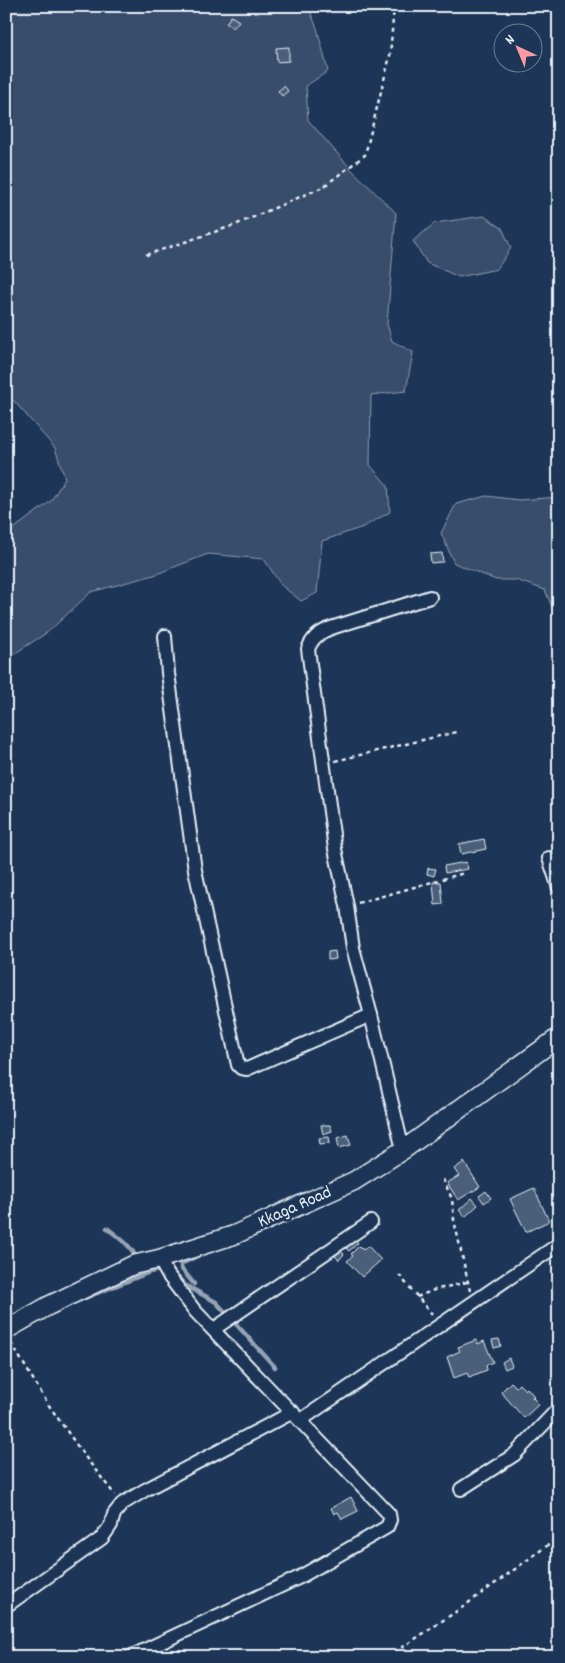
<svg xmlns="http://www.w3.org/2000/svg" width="565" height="1663" font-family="Dekko,sans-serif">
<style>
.green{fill:#374d6c;stroke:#909fb2}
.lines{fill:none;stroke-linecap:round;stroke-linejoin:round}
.stream{stroke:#95a4b5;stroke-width:4.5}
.building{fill:#495e7a;stroke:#e8f1f8}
.street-casing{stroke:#e8f1f8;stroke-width:16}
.secondary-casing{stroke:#e8f1f8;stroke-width:21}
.path{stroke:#e8f1f8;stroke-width:2.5;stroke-dasharray:4 4;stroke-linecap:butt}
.street{stroke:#1d3557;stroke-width:12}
.secondary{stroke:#1d3557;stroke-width:18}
.labels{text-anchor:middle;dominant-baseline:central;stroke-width:5;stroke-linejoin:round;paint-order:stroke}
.street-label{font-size:18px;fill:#e8f1f8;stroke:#1d3557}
</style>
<rect width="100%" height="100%" fill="#1d3557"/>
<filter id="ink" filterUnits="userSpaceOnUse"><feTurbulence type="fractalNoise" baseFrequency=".02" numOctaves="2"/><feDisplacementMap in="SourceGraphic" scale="10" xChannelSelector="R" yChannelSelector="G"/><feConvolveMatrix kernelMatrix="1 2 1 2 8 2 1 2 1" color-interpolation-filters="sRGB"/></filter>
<g filter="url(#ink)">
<!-- green -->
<g class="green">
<path d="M6,6h302l9,22 11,43 -22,15 2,34 43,49 45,44 -9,111 5,17 21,11 -7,39 -35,4 -1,70 18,21 2,26 -27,15 -41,14 -5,52 -16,8 -20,-16 -17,-26 -56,-5 -54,21 -63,17 -43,40 -42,27v-127l6,-2 39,-29 14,-23 -10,-30 -49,-56z"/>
<path d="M484,216l18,12 9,20 -14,21 -38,8 -32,-14 -14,-22 22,-18z"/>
<path d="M486,496l33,4 40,-3v127l-14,-34 -29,-10h-20l-42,-17 -13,-30 15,-29z"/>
</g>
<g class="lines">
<!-- stream -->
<g class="stream">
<path d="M268,1211l10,-6 29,-12"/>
<path d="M107,1228c10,8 27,19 30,33"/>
<path d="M171,1270l14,15 31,17 59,65"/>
<path d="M194,1284l-13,-16v-4l20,-10"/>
<path d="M80,1300l70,-28 14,-3"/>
</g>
</g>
<!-- building -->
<g class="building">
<path d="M231,16l8,5 -6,7 -7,-5z"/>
<path d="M289,47v14l-12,1 -1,-14z"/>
<path d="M284,86l4,5 -6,5 -4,-5z"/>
<path d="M442,553l1,9 -12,1 -1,-9z"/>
<path d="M484,839l2,10 -25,5 -2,-10z"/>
<path d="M466,862l2,7 -23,4 -1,-7z"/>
<path d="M428,868l8,1 -2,7 -7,-2z"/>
<path d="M433,882h8l2,22 -8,1z"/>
<path d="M335,951l1,8 -8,1v-8z"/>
<path d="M321,1125h9l2,6 -9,3z"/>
<path d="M348,1135l3,10 -12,3 -2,-10z"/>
<path d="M329,1137l1,6 -10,1 -1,-6z"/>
<path d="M464,1162l16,25 -22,13 -11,-17 12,-7 -5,-7z"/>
<path d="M534,1188l15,33 -23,11 -16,-33z"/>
<path d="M486,1191l5,7 -7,5 -5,-7z"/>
<path d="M472,1198l6,7 -13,12 -6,-7z"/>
<path d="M355,1240l3,3 -9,8 -3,-3z"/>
<path d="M359,1246l4,4 5,-4 13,14 -19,17 -15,-16 6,-5 -2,-2z"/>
<path d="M340,1251l4,3 -5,6 -4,-4z"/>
<path d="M499,1339l2,7 -7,2 -2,-8z"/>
<path d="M476,1340l2,4 6,-3 9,21 -7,3 1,5 -18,7 -2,-4 -13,5 -7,-21 13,-6 -2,-4z"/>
<path d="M509,1358l3,8 -7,3 -3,-7z"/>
<path d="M511,1382l5,5 3,-3 6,6 2,-2 7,8 -2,1 7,7 -15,14 -23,-26z"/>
<path d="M351,1497l7,14 -16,8 -4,-7 -4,2 -3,-6z"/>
</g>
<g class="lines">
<!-- street casing -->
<g class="street-casing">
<g id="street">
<path d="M165,636l3,37 27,197 43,195 3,3 6,1 124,-54"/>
<path d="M549,858l10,30"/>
<path d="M403,1150l-32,-135 -18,-67 -6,-42 -12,-57 -27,-200c5,-12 11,-16 23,-21l99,-31"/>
<path d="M214,1329l157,-107"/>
<path d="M301,1420l258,-176"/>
<path d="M461,1489l53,-34 45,-47"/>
<path d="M6,1606l96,-68 9,-13 3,-11 8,-10 23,-14 148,-78"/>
<path d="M130,1657l170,-80 87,-50 3,-7 -1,-6 -194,-203 -27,-36 -9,-16"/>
</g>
</g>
<!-- secondary casing -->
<g class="secondary-casing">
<path id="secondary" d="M6,1330l42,-24 85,-41 26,-6 75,-24 120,-54 49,-31 156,-113"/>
</g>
<!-- path -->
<g class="path">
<path d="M146,255l89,-30 88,-38 42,-32 25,-99 4,-50"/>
<path d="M335,761l121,-29"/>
<path d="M358,903l106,-30"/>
<path d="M443,1179l9,20 2,21 16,71"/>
<path d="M399,1275l33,39"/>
<path d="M417,1297l17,-7 33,-8"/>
<path d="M11,1343l37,61 35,50 32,41"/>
<path d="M388,1657l72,-48 99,-72"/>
</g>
<!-- street -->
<use href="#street" class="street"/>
<!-- secondary -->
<use href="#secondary" class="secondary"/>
</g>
</g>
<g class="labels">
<!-- street labels -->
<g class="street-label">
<text transform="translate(295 1208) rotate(-24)">Kkaga Road</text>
</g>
</g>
<!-- margin -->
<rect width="565" height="1663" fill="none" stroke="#1d3557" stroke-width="25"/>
<rect x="12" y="12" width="540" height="1638" fill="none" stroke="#e8f1f8" stroke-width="2" filter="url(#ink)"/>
<!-- north arrow -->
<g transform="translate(518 48) rotate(316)"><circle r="24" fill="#1d3557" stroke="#6e8097"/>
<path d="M0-4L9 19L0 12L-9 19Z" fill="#ff9aa2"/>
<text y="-8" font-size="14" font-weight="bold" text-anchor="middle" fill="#e8f1f8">N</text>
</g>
</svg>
